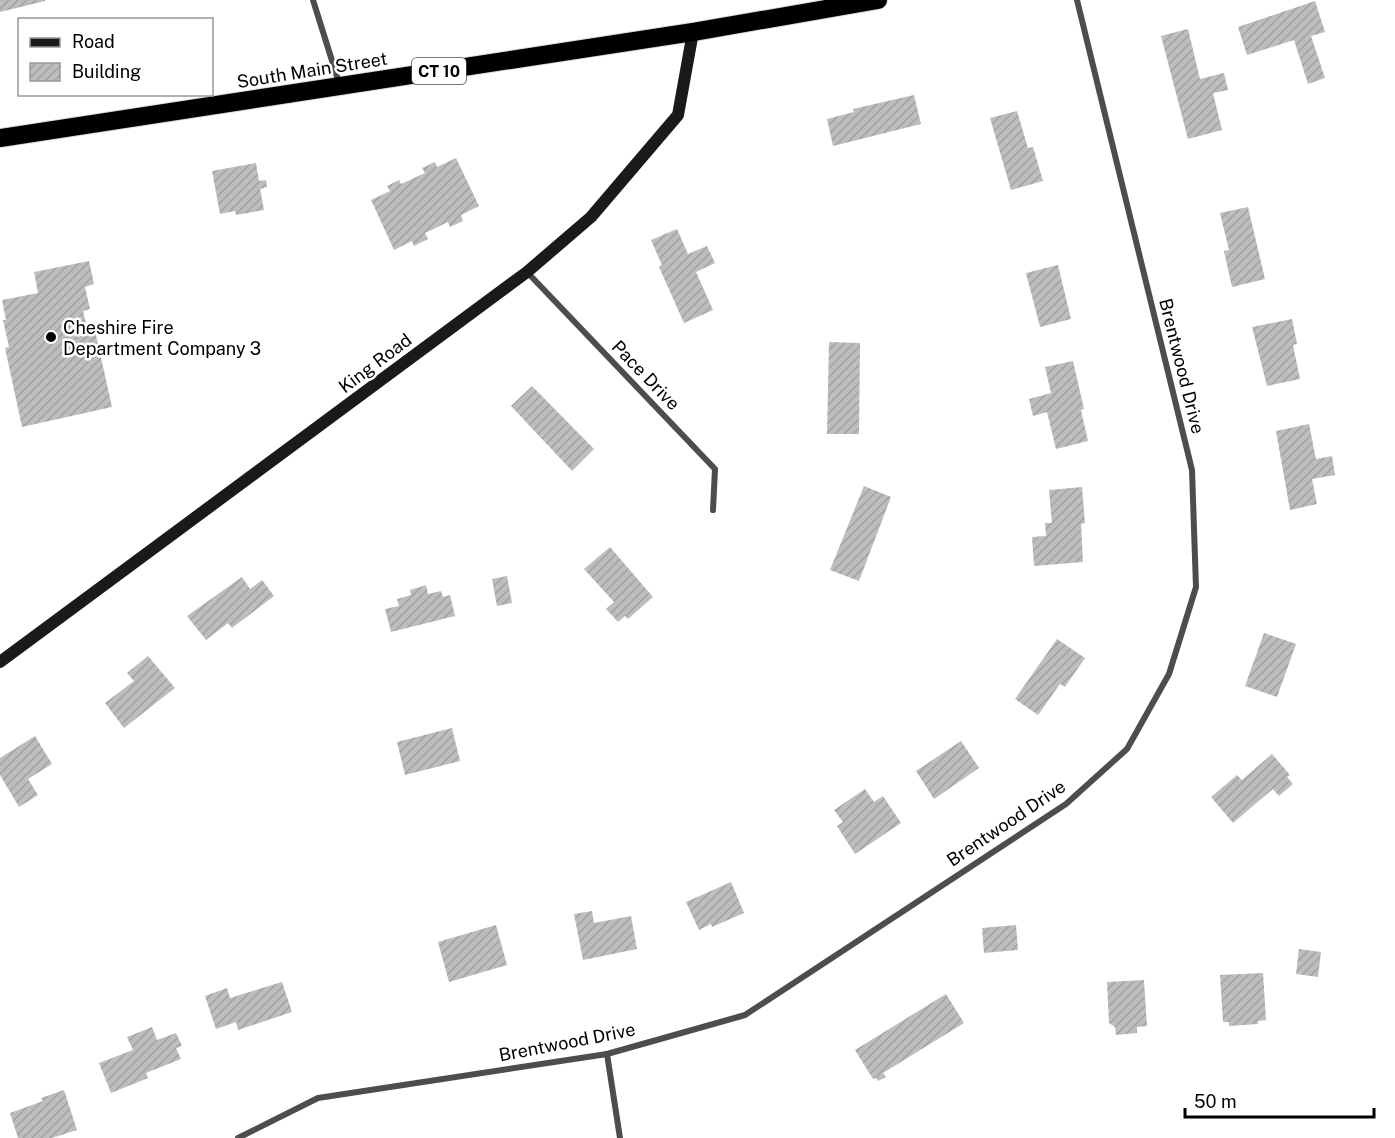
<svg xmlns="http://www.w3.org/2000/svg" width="1395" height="1138" font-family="'Public Sans',sans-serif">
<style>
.building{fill:url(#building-hatch)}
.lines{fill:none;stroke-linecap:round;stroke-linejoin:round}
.highway-casing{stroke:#dbdbdb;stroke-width:20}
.street{stroke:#4d4d4d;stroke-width:6}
.secondary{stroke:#1a1a1a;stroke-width:12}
.highway{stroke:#000;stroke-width:18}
.poi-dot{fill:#000;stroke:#fff;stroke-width:2}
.labels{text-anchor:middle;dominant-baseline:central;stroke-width:5;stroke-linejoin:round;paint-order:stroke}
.shield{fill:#fff;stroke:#4c4c4c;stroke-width:1.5}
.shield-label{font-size:16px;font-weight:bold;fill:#000}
.street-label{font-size:18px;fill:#000;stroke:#fff}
.poi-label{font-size:18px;fill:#000;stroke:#fff;text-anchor:start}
</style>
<defs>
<pattern id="building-hatch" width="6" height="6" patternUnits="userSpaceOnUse" patternTransform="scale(1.5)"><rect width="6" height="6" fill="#bdbdbd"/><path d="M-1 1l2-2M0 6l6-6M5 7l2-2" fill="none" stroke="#a1a1a1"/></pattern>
</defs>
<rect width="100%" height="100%" fill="#fff"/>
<!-- building -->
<g class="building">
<path d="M0,0h45v1l-45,11z"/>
<path d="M1315,1l10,31 -14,4 14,42 -17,6 -14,-44 -47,15 -9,-28z"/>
<path d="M1188,29l12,50 24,-6 4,17 -15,3 9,37 -34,9 -27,-103z"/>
<path d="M914,95l7,29 -88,22 -6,-27 27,-7 -1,-3z"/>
<path d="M1017,111l11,37 5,-1 10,34 -32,9 -21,-72z"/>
<path d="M456,158l23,48 -18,9 2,6 -13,6 -2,-5 -23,11 3,6 -14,7 -2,-5 -18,9 -23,-50 19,-9 -3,-5 12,-6 2,4 24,-11 -3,-5 13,-6 2,5z"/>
<path d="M256,163l3,18 7,-1 1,7 -7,2 4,21 -28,5 -1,-4 -15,3 -8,-43z"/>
<path d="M1248,207l17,72 -33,8 -8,-36 5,-1 -9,-37z"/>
<path d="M677,229l11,25 19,-8 8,17 -19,9 17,38 -29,13 -25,-56 3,-2 -11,-25z"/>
<path d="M89,261l5,23 -9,3 5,22 -7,2 4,16 7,-1 18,81 -90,20 -17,-79 4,-1 -6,-27h3l-4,-20 36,-7 -4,-21z"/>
<path d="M1058,265l13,54 -31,8 -14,-54z"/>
<path d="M1292,319l5,25 -4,1 7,34 -33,7 -15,-59z"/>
<path d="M829,342l31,1 -1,91h-32z"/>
<path d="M1073,361l11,48 -3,1 7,31 -32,8 -9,-37 -14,4 -4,-17 22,-6 -6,-26z"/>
<path d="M532,386l62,63 -22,22 -61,-65z"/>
<path d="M1309,424l7,35 16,-3 3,19 -23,4 5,25 -27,6 -14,-79z"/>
<path d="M864,486l27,11 -32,84 -29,-11z"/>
<path d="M1082,487l3,36 -4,1 2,38 -49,4 -2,-29 14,-1 -1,-13h7l-3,-33z"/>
<path d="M610,547l43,50 -25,22 -3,-3 -7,6 -12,-13 8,-7 -30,-33z"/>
<path d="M507,576l5,27 -15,3 -5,-27z"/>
<path d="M242,577l8,12 12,-9 12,16 -42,32 -4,-5 -22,17 -19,-24z"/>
<path d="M426,585l2,9 13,-3 2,6 7,-2 5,21 -64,16 -6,-23 14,-3 -2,-7 14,-4 -1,-5z"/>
<path d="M1264,633l32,11 -19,53 -32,-11z"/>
<path d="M1057,639l28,19 -20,29 -5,-3 -22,31 -23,-16z"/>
<path d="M148,656l27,32 -51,40 -19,-25 29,-22 -7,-8z"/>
<path d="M452,728l8,33 -55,14 -8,-33z"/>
<path d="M35,736l17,28 -24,15 10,16 -19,12 -19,-32v-17z"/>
<path d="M961,741l18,27 -45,31 -18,-28z"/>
<path d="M1272,754l18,21 -3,2 6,7 -14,12 -6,-7 -40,34 -22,-26 26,-22 5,5z"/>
<path d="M865,789l9,13 9,-6 18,27 -46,31 -18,-28 6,-4 -9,-12z"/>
<path d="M731,882l13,31 -32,14 -1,-3 -12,6 -13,-28z"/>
<path d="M592,911l2,12 37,-7 6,33 -54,11 -9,-46z"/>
<path d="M496,925l11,40 -58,17 -11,-40z"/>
<path d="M1016,925l2,25 -34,3 -2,-25z"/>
<path d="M1299,949l22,3 -3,25 -22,-3z"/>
<path d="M1263,973l3,47 -8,1v3l-29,2v-4h-6l-3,-47z"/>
<path d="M1144,980l3,46 -10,1v6l-21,2 -1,-8 -6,-4 -2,-41z"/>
<path d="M282,982l10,30 -54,18 -2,-8 -20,7 -11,-33 22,-8 3,10z"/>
<path d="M946,994l18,29 -81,50 3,4 -8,4 -2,-3 -3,1 -18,-29z"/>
<path d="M152,1027l5,13 19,-7 6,13 -6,2 5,11 -35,14 2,5 -37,15 -12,-30 34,-13 -6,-13z"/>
<path d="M64,1090l13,40 -25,8h-34l-8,-25 33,-12 -2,-3z"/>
</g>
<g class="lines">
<!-- highway casing -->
<g class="highway-casing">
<path id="highway" d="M0,138l693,-106 185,-32"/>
</g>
<!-- street -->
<g class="street">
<path d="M313,0l26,83"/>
<path d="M527,272l188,197 -2,41"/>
<path d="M607,1054l13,84"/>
<path d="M238,1138l80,-40 289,-44 138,-39 321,-211 61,-55 42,-75 27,-87 -4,-117 -115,-470"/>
</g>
<!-- secondary -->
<path class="secondary" d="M0,662l527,-390 64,-55 87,-102 15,-83"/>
<!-- highway -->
<use href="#highway" class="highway"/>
</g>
<!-- markers -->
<circle class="poi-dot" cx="51" cy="337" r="6"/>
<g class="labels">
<!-- shield labels -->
<rect class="shield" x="412" y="58" width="54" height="26" rx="4.5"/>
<g class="shield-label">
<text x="439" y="71">CT 10</text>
</g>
<!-- street labels -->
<g class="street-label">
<text transform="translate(312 70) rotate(-9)">South Main Street</text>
<text transform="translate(375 363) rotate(-37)">King Road</text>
<text transform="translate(1182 366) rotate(76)">Brentwood Drive</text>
<text transform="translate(646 375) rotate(46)">Pace Drive</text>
<text transform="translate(1006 823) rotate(-34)">Brentwood Drive</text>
<text transform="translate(567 1042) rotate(-11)">Brentwood Drive</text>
</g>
<!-- poi labels -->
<g class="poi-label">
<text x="63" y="327">Cheshire Fire<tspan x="63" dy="21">Department Company 3</tspan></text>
</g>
</g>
<!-- legend -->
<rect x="18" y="18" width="195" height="78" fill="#ffffff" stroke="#999999" stroke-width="1.5"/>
<rect x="30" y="38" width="30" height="9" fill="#1a1a1a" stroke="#999999" stroke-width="1.5"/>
<text x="72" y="48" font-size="18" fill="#000000">Road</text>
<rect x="30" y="63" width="30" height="18" fill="url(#building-hatch)" stroke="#999999" stroke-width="1.5"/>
<text x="72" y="78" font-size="18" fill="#000000">Building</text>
<!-- scale -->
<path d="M1185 1108v9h189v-9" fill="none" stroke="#000000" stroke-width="3"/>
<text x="1194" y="1108" font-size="18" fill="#000000" stroke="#ffffff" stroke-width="4.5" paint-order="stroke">50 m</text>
</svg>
